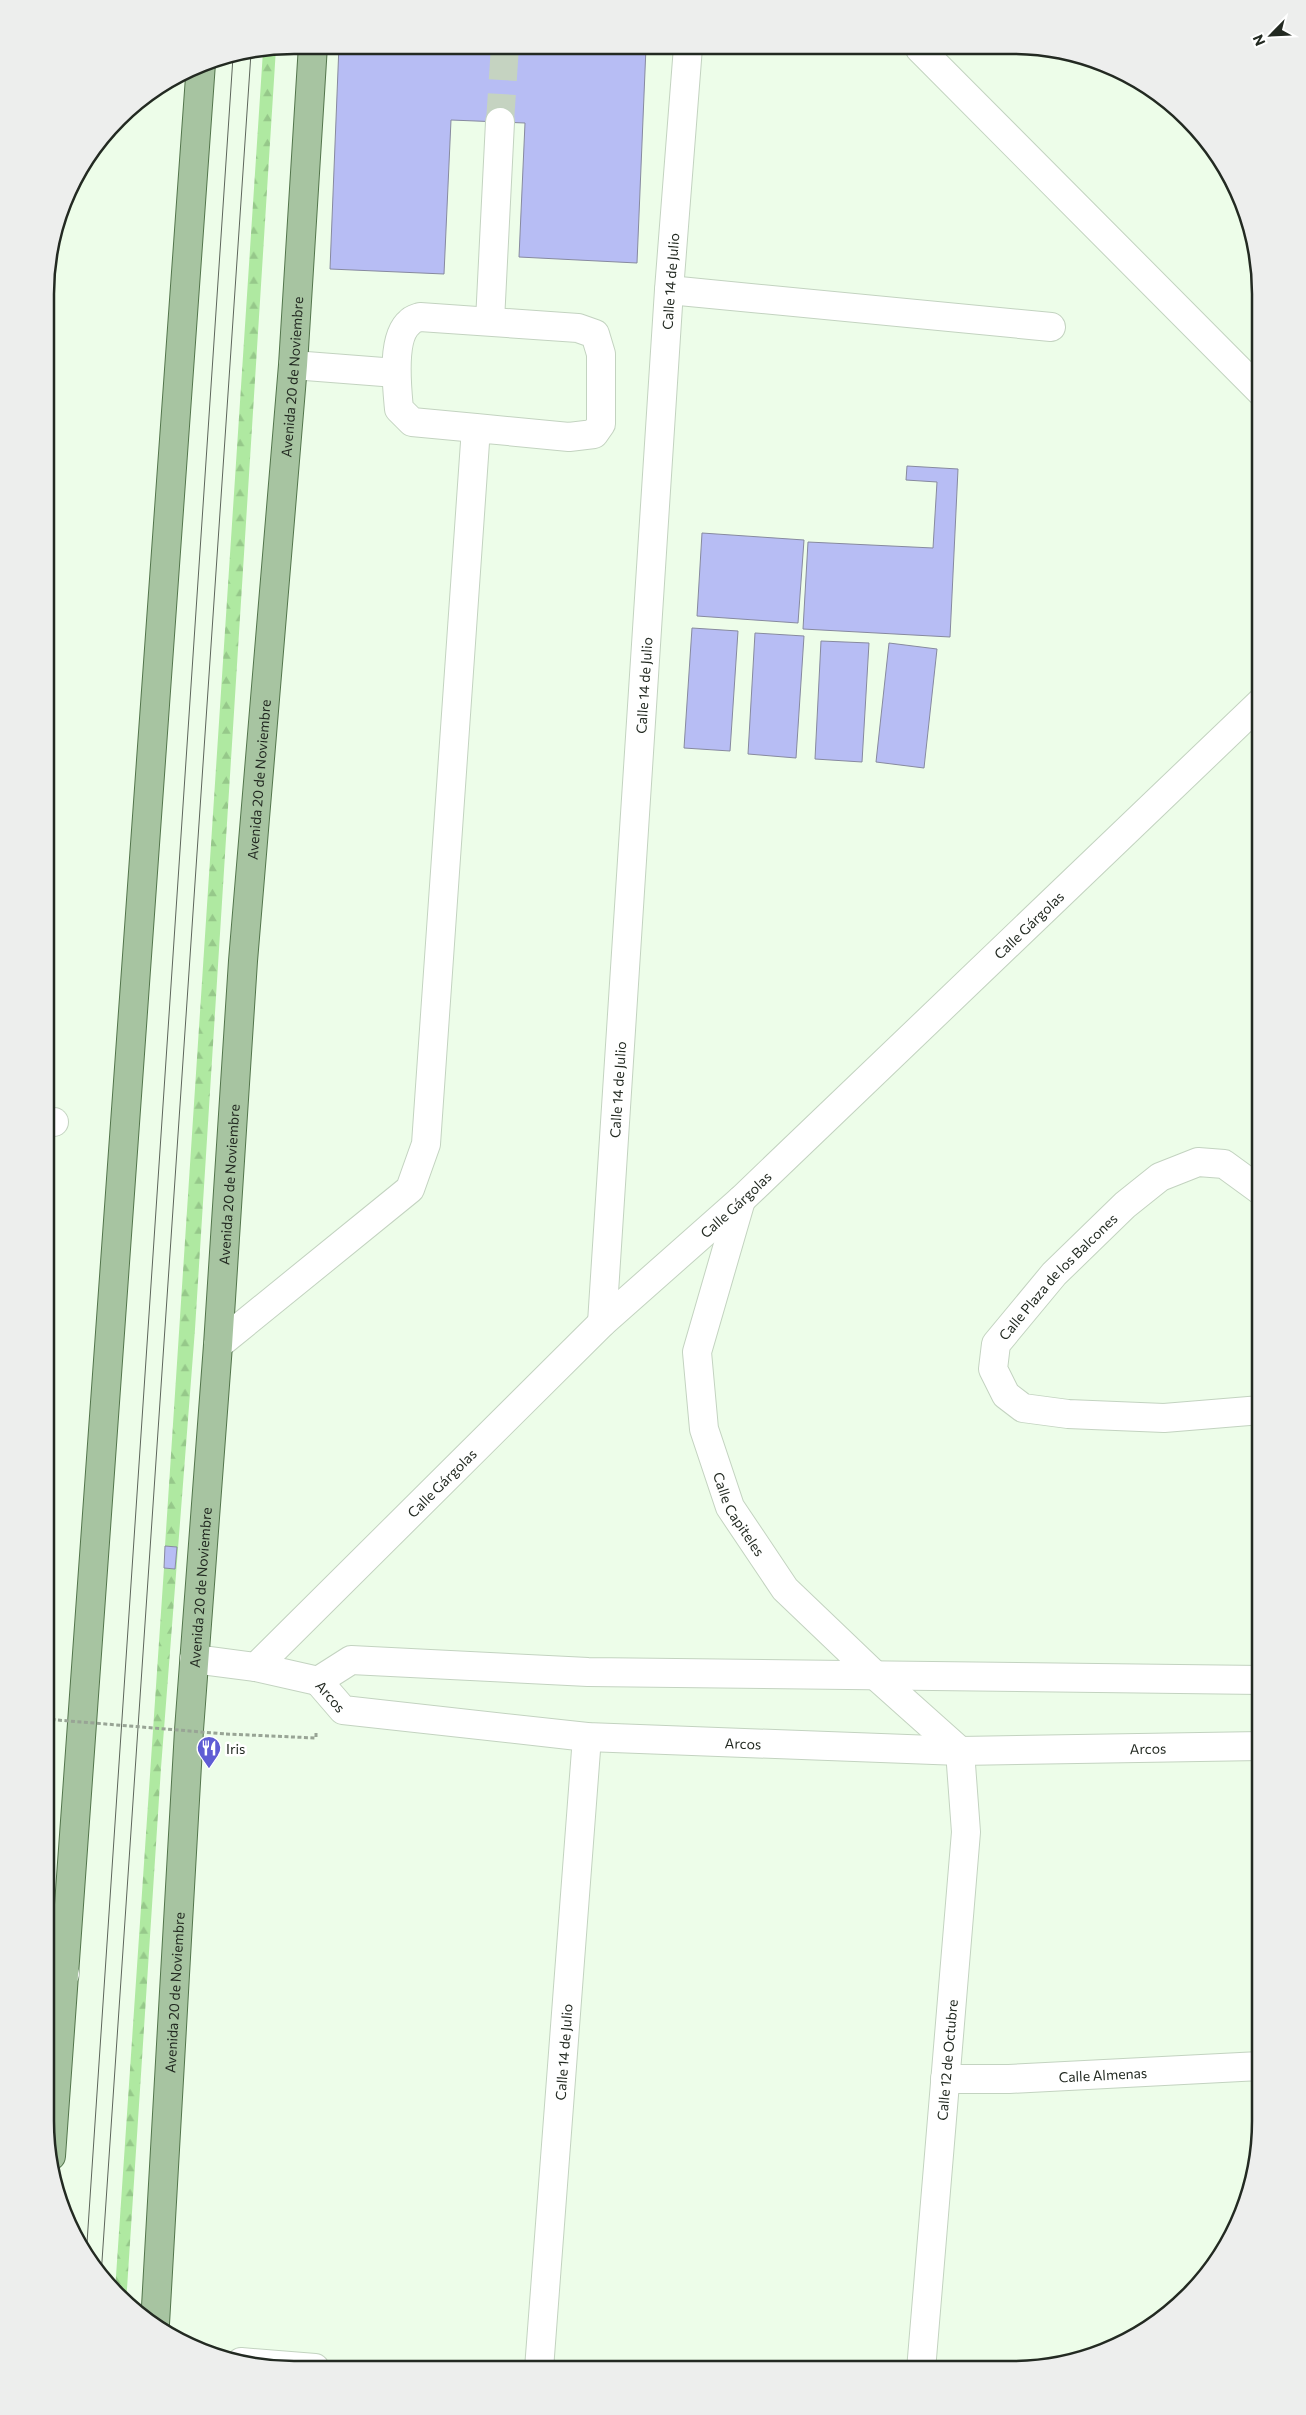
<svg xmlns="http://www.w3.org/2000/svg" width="1306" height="2415" font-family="Commissioner,sans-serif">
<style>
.forest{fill:url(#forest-firs)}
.building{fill:#b7bdf4;stroke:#878a9f}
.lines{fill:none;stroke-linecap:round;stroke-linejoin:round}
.minor-tunnel{stroke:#c5d3c1;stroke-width:28;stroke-dasharray:28 14;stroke-linecap:butt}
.minor-casing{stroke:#c3d3c0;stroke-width:30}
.major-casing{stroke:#53754c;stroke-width:30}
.path{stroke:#98a495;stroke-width:3;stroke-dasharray:4 2.5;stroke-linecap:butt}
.minor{stroke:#fff;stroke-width:28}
.major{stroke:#a7c4a1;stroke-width:28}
.tram{stroke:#5d665b;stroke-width:1}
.path-bridge{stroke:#98a495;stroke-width:3;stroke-dasharray:4 2.5;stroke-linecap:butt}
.labels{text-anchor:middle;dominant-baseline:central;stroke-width:5;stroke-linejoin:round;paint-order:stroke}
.street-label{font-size:14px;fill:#232a22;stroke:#fff}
.poi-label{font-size:14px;fill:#232a22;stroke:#fff;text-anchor:start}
.rim{fill:none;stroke:#232a22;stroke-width:2.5}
</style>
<defs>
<pattern id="forest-firs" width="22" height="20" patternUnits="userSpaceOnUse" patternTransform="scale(1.25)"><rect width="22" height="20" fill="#afe9a1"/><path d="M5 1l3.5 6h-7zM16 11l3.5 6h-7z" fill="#96c88a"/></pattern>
</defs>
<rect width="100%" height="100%" fill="#edfde9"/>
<!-- forest -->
<path class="forest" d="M276,48l-81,1281 -34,439 -35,536 -11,-13 49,-723 11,1 1,-22 -11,-1 98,-1495z"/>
<!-- building -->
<g class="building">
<path d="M339,45l307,2 -9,216 -118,-6 6,-134 -74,-3 -7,154 -114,-5z"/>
<path d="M907,466l51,3 -8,168 -147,-8 5,-87 125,6 4,-66 -31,-2z"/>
<path d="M702,533l102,7 -6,83 -101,-7z"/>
<path d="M692,628l46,3 -8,120 -46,-3z"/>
<path d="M755,633l49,3 -8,122 -48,-4z"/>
<path d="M821,641l48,2 -7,119 -47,-3z"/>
<path d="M889,643l48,6 -13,119 -48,-6z"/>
<path d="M165,1546l12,1 -2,22 -11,-1z"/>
</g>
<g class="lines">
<!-- minor-tunnel -->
<path class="minor-tunnel" d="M500,122l5,-76"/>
<!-- minor casing -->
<g class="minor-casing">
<g id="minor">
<path d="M920,49l341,343"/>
<path d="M669,290l382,37"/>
<path d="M490,321l10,-199"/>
<path d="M293,365l103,8"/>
<path d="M46,1122h8"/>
<path id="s1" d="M741,1200l-44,152 7,77 26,78 55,82 91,87 84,75 6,81 -45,538"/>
<path id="s2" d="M602,1323l67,-1033 19,-243"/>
<path d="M218,1345l192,-156 16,-45 50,-716 -64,-6 -13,-13c-2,-22 -8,-72 11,-87 2,-3 7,-4 10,-5l158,11 17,6 6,20v70l-7,10 -25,3 -93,-9"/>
<path id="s3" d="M1261,1410l-97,8 -96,-4 -45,-6 -17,-13 -13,-26 3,-25 58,-70 71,-69 35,-28 38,-15 26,2 37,27"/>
<path id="s4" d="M194,1659l62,8 346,-344 139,-123 520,-498"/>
<path d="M256,1667l62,14"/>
<path id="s5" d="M318,1681l25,29 244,27 373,14 301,-5"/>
<path d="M318,1681l33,-21 237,12 673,8"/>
<path d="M45,1979l20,-5"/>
<path id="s6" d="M945,2079h64l251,-13"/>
<path d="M241,2362l74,6"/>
<path id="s7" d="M539,2369l48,-632"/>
</g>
</g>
<!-- major casing -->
<g class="major-casing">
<g id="major">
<path d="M51,2156l150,-2093"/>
<path id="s8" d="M155,2324l34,-594 29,-385 25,-384 50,-596 20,-320"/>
</g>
</g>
<!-- path -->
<path class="path" d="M226,1734l90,4v-6"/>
<!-- minor -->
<use href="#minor" class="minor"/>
<!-- major -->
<use href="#major" class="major"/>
<!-- tram -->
<g class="tram">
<path d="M86,2258l147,-2201"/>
<path d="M101,2276l150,-2223"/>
</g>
<!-- path-bridge -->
<path class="path-bridge" d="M45,1719l181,15"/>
</g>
<!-- icons -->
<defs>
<g id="restaurant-pin" transform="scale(1.25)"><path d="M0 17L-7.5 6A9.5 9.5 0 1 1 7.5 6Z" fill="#5f5cd4" stroke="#fff"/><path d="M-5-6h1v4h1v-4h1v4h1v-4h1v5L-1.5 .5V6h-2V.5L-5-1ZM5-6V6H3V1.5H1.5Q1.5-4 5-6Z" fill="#fff"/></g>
</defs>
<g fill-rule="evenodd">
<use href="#restaurant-pin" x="209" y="1748"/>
</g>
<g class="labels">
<!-- street labels -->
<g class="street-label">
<text stroke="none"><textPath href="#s2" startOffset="1044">Calle 14 de Julio</textPath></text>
<text stroke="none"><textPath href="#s8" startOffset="1952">Avenida 20 de Noviembre</textPath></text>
<text stroke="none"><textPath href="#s2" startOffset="639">Calle 14 de Julio</textPath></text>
<text stroke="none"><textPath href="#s8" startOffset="1548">Avenida 20 de Noviembre</textPath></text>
<text stroke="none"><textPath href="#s4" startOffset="1134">Calle Gárgolas</textPath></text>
<text stroke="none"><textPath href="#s2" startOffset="234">Calle 14 de Julio</textPath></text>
<text stroke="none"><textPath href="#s8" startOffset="1142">Avenida 20 de Noviembre</textPath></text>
<text stroke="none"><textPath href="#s4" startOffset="729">Calle Gárgolas</textPath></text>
<text stroke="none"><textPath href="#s3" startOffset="406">Calle Plaza de los Balcones</textPath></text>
<text stroke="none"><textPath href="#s4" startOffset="324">Calle Gárgolas</textPath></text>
<text stroke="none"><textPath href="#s1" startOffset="328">Calle Capiteles</textPath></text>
<text stroke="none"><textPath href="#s8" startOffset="738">Avenida 20 de Noviembre</textPath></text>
<text stroke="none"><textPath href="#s5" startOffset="20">Arcos</textPath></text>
<text stroke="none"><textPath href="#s5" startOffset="440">Arcos</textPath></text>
<text stroke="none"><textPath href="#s5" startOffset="845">Arcos</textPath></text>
<text stroke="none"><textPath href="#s8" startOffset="332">Avenida 20 de Noviembre</textPath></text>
<text stroke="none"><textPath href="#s7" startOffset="318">Calle 14 de Julio</textPath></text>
<text transform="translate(947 2060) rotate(-85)">Calle 12 de Octubre</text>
<text stroke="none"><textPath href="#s6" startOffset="158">Calle Almenas</textPath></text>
</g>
<!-- poi labels -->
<g class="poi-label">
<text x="226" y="1748">Iris</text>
</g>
</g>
<!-- crop -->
<path d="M0 0H1306V2415H0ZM294 54H1012A240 240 0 0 1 1252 294V2121A240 240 0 0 1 1012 2361H294A240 240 0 0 1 54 2121V294A240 240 0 0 1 294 54Z" fill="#edeeed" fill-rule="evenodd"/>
<path class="rim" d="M294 54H1012A240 240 0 0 1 1252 294V2121A240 240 0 0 1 1012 2361H294A240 240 0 0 1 54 2121V294A240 240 0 0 1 294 54Z"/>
<!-- north arrow -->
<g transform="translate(1271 35) rotate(246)" stroke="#ffffff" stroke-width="4" paint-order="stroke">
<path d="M0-4L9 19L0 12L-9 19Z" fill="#232a22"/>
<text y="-8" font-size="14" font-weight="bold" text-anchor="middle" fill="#232a22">N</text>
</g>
</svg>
